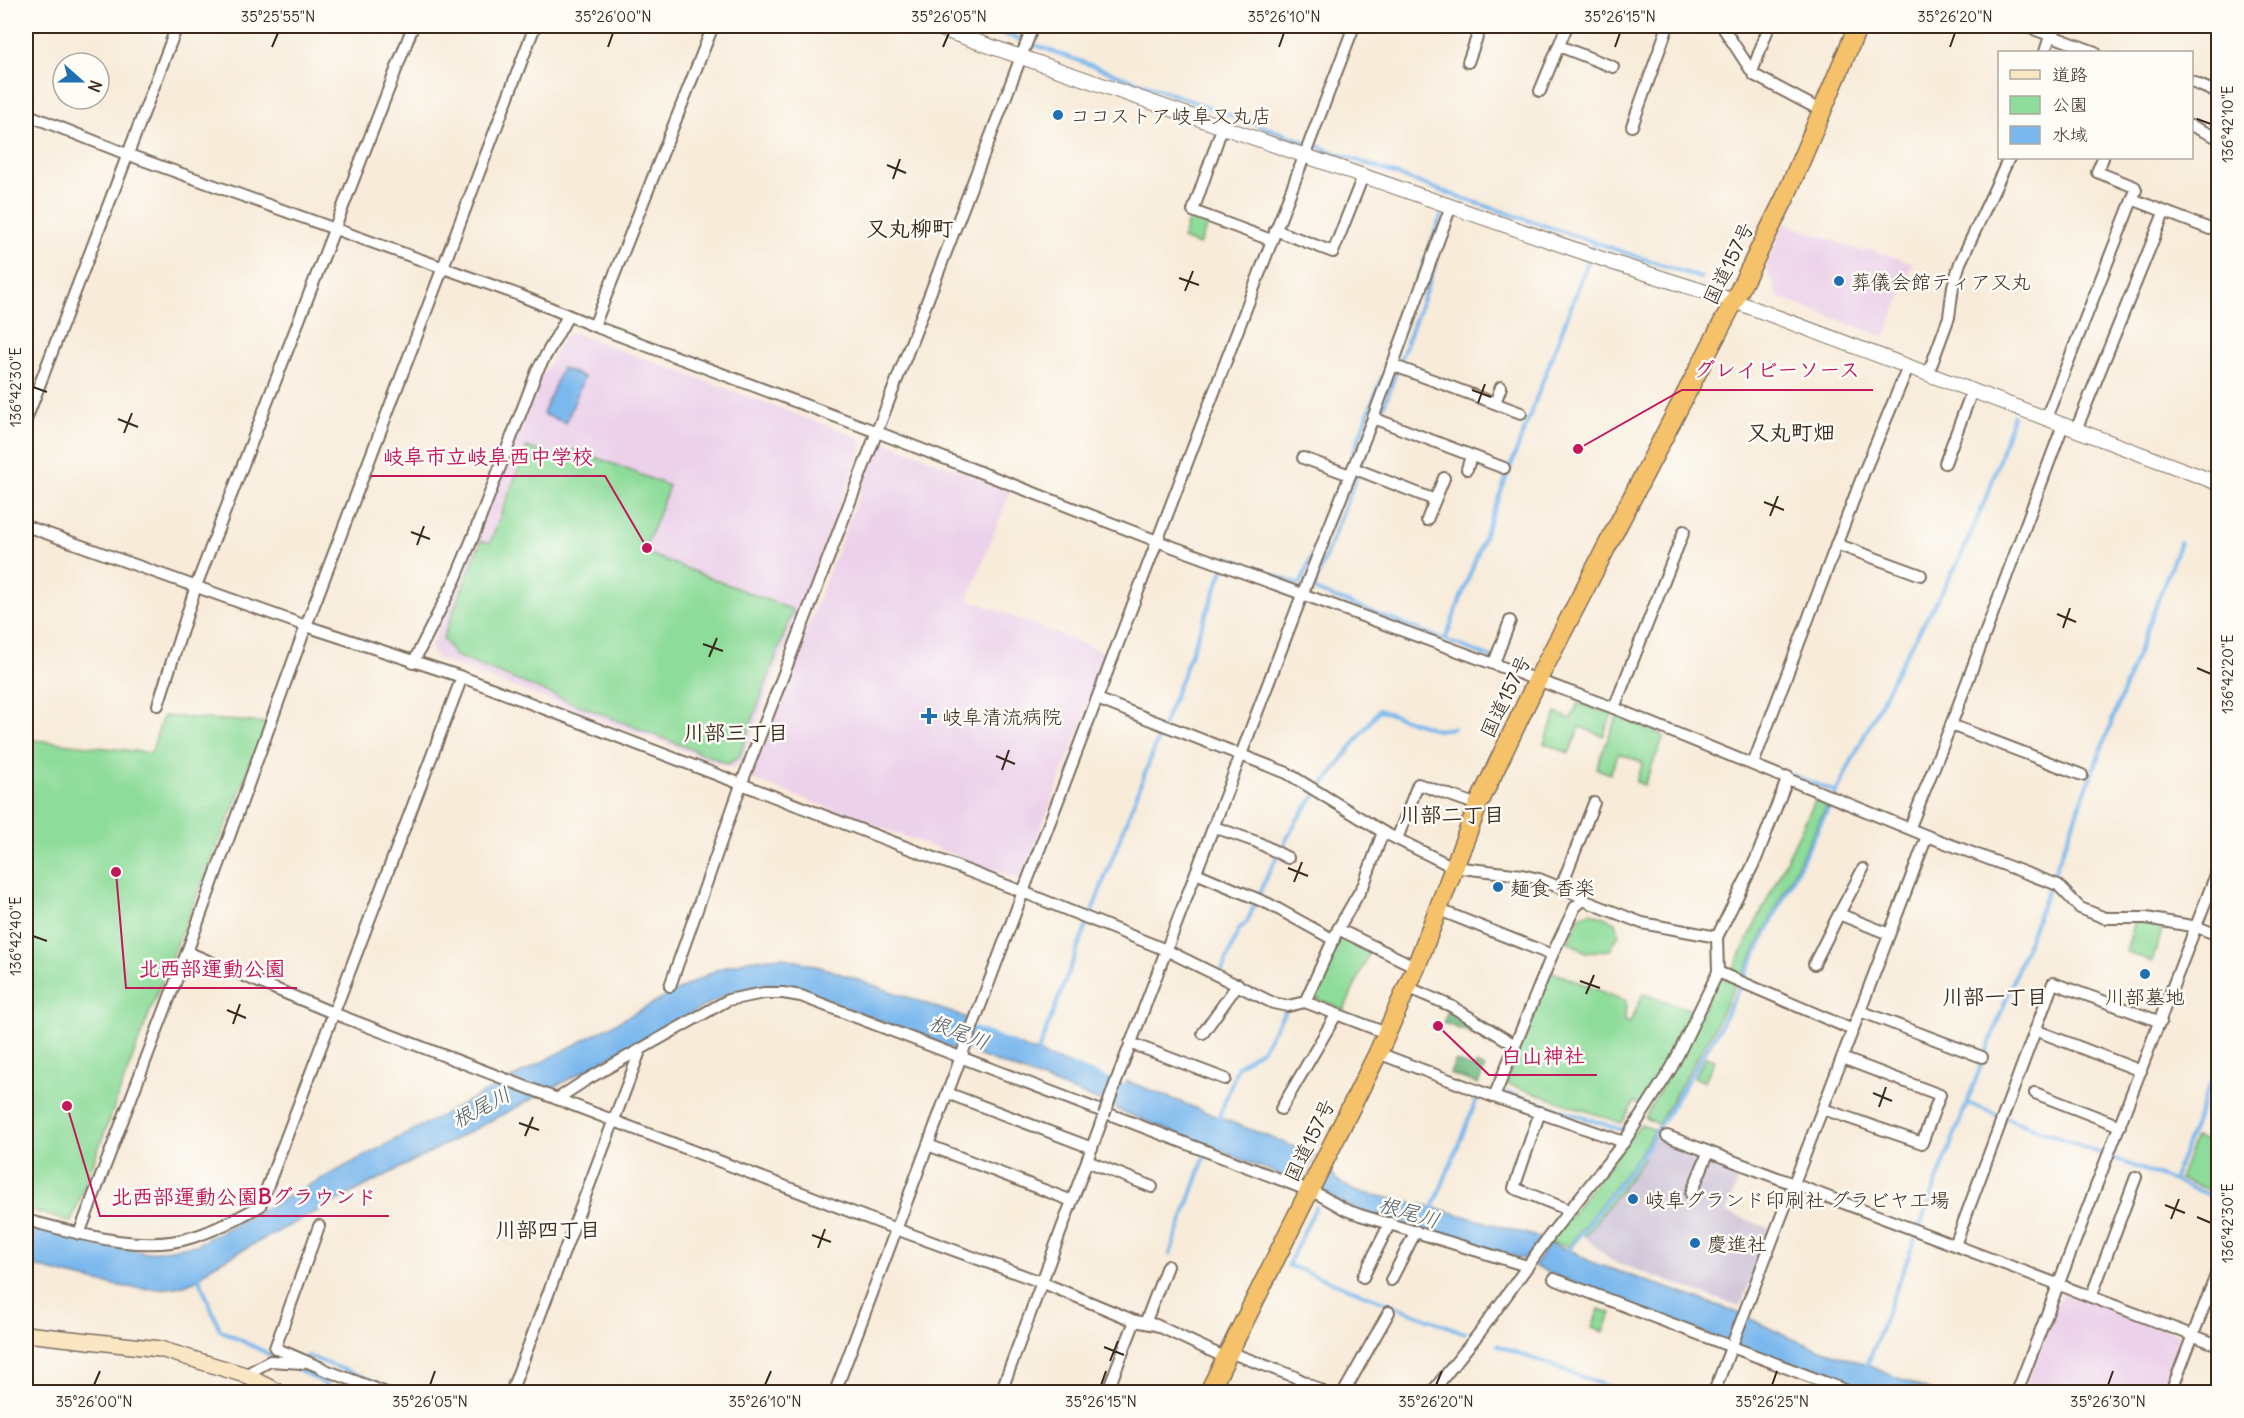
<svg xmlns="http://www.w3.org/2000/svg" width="2244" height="1418" font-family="Delius,'Klee One',sans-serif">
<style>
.built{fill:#ecd1ea}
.industrial{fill:#cbbfd5}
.green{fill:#8edc9a;stroke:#64835c;stroke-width:1.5}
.forest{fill:#72bc82;stroke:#567350;stroke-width:1.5}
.water{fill:#7ab8ed;stroke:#5a7186;stroke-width:1.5}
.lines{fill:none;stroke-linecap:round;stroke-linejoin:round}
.stream{stroke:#7ab8ed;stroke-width:4}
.river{stroke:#7ab8ed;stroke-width:24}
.minor-casing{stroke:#7d6e5f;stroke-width:14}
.tertiary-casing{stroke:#7d6e5f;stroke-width:16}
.secondary-casing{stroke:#7d6e5f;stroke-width:18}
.trunk-casing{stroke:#7d6e5f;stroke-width:21}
.minor{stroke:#fff;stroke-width:10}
.tertiary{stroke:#fff;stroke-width:14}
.secondary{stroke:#fbe6c4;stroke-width:15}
.trunk{stroke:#f5c16b;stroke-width:18}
.minor-bridge-casing{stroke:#7d6e5f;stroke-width:14;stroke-linecap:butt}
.minor-bridge{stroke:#fff;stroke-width:10}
.ticks{fill:none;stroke:#3b2a1e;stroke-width:2}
.poi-dot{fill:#1f6fb2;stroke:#fdfcf7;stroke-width:2}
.labels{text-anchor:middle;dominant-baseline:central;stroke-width:5;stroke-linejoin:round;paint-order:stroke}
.poi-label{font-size:20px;fill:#3b2a1e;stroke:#fdfcf7;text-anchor:start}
.street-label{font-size:20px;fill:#3b2a1e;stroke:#fdfcf7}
.neighbourhood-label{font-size:21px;font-weight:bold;fill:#3b2a1e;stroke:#fdfcf7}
.water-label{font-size:21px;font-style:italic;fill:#515c66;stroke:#fdfcf7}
.quarter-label{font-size:22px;font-weight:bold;fill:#3b2a1e;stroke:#fdfcf7}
.leader{fill:none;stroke:#c2185b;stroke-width:2}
.callout-dot{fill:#c2185b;stroke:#fdfcf7;stroke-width:2}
.callout-label{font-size:21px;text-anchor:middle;font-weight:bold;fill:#c2185b;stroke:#fdfcf7;stroke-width:5;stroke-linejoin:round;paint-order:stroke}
.neatline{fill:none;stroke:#3b2a1e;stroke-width:2}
.ticks-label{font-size:15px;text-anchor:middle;fill:#3b2a1e}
</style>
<rect width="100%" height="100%" fill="#fdfcf7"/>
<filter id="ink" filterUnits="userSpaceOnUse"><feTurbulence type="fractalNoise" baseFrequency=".0167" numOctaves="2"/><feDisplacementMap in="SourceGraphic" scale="12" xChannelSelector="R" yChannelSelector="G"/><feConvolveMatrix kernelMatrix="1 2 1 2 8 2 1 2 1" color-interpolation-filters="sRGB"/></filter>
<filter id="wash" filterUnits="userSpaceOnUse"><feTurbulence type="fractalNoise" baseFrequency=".008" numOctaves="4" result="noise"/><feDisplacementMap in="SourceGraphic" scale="24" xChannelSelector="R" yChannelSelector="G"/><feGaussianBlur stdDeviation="1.35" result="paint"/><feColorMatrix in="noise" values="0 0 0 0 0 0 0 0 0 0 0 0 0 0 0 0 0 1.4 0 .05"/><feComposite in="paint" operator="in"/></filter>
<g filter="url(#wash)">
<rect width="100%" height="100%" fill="#f8ebd9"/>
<!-- built -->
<g class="built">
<path d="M1784,223l81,29 4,-3 44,14 -28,74 -107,-40 -12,-31z"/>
<path d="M574,333l284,104 4,11 -121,315 -10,5 -295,-110 -6,-10 107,-263 28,-49z"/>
<path d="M880,440l131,50 -43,109 141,55 -88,226 -272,-102z"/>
<path d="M2063,1290l123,47 -21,55h-142z"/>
</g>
<!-- industrial -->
<path class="industrial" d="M1656,1135l23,11 63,25 -16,41 45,17 -31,78 -128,-46 -31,-27z"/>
<!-- green -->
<g class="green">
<path d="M1190,216l18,8 -9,21 -17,-6z"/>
<path d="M527,447l42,15 6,-13 94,37 -25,66 149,58 -54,147 -11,7 -273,-108 -12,-18 38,-97 9,2z"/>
<path d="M1578,703l34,11 -9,22 -23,-9 -11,26 -25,-10 12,-30 15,6z"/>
<path d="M163,716l105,7 -110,267 -87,232 -45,-13v-470l125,14z"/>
<path d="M1617,716l47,20 -20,49 -8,-3 7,-19 -24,-10 -9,21 -14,-6z"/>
<path d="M1818,795l12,4 -90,182 -10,-5z"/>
<path d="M1591,912l25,10 3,12 -9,16 -24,2 -18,-10 13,-27z"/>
<path d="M2135,921l29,2 -12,39 -26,-11z"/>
<path d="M1341,935l30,14 -27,61 -31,-13z"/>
<path d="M1550,971l76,30 -1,20 5,2 13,-29 55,18 -53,95 -11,-5 -12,21 -117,-40z"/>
<path d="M1720,977l16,6 -23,48 -55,93 -13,-6z"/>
<path d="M1706,1057l9,3 -10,22 -11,-5z"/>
<path d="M1641,1124l14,6 -12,19 -74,97 -20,-3z"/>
<path d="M2195,1137l23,9v47l-39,-14z"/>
<path d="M1641,1157l3,2 -59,77 -3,-2z"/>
<path d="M1599,1309l12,4 -7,19 -12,-4z"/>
</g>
<!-- forest -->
<g class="forest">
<path d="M1449,1008l38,22 -3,8 -41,-15z"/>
<path d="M1455,1061l19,7 2,-4 9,4 -7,16 -28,-10z"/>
</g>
<!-- water -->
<g class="water">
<path d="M562,368l22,9 -18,46 -23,-9z"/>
<path d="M782,957l45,12 140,49 -13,32 -147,-58 -42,-7 -32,6 -216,116 -305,159c-6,5 -12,12 -18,15 -43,21 -124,-6 -168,-17v-39l119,28 51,-8 522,-276 30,-9z"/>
<path d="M983,1032l125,47 -9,22 -124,-47z"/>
<path d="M1127,1081l188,74 -12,29 -187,-75z"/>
<path d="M1329,1170l8,10 17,11 78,16 109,31 -15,22 -164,-48 -42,-21z"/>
<path d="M1549,1244l25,8 17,10 143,49 58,28 72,25 69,28h-73l-304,-116 -22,-10z"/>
</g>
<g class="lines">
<!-- stream -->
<g class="stream">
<path d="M982,26l477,171 242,81"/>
<path d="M1437,260l-57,156 -66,170 3,5 178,68"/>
<path d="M1401,328l43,-120"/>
<path d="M1353,454l29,-77"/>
<path d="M1445,640l150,-397"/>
<path d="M1764,764l72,28"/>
<path d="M1777,794l3,-17"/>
<path d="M1722,946l20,-45 -1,-6"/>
<path d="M1220,976l19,-47 8,-7 21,-48 29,-54 82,-110 58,20 16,-2"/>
<path d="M1036,1057l192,-500 72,28 12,-29"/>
<path d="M1508,1093l114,37 5,-4 45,-70"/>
<path d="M1967,1103l251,95"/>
<path d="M1218,1120l20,-54 24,-17 26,-42"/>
<path d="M2173,1180l45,-116"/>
<path d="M1316,1207l-28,58 177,68"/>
<path d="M1432,1210l46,-114"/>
<path d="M1566,1253l79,-103 72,-118 179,-360 63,-111 30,-70 24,-75"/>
<path d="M1170,1254l36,-101"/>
<path d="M197,1273l23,57 57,28"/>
<path d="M1497,1345l125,47"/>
<path d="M306,1358l2,-2 95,36"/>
<path d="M294,1367l28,15 12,10"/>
<path d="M1866,1368l314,-826"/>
</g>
<!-- river -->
<g class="river">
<path d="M930,1023l80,30"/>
<path d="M1073,1077l80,31"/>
</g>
</g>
</g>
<g filter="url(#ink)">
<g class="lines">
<!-- minor casing -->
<g class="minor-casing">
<g id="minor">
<path d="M1722,26l32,49 68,36"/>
<path d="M2030,26l6,4 59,22"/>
<path d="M1559,46l54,21"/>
<path d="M2045,52l5,-16"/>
<path d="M1468,62l13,-36"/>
<path d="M1752,72l17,-46"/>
<path d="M2192,82l26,11"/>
<path d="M1540,91l27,-65"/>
<path d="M26,114l103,41 390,140 75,31 283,106 280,109 457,167 313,128 131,49 22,23 25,10h41l51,9 21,8"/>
<path d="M1223,125l-30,86 78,29"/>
<path d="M1632,126l36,-100"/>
<path d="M2192,126l26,12"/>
<path d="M2132,199l78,30"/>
<path d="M1275,230l58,22 30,-76"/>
<path d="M594,326l119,-300"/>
<path d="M1392,365l129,48"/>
<path d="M1928,374l21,-57 4,-31 7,-23 49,-105"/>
<path d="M1495,403l6,-16"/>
<path d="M1373,418l131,50"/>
<path d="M2046,418l90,-228 -1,-3 -38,-15 6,-14"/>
<path d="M26,420l151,-394"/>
<path d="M2076,430l88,-217"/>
<path d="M1303,458l47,17"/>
<path d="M1945,463l27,-72"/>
<path d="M1353,468l82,32 -8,20"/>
<path d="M1467,469l4,-13"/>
<path d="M1435,500l9,-22"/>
<path d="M26,526l280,100 156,51 561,215 143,58 107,53 15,3 17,-4 81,31"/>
<path d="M1836,544l85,31"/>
<path d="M413,663l42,-83 18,-43 64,-166 31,-55"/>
<path d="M1494,663l16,-42"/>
<path d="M1097,699l190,74 96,59"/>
<path d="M158,705l38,-119 217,-560"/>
<path d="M1614,708l70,-177"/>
<path d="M1951,725l131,50"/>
<path d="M1753,764l111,-292 44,-105"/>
<path d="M1214,827l43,15 31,16"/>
<path d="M1910,827l41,-102 112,-300"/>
<path d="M1397,839l21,-55 60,21"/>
<path d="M1196,873l73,31 65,36"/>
<path d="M1561,887l33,-84"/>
<path d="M1437,909l115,46"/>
<path d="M1839,914l24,-45"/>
<path d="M1338,929l78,38"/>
<path d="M187,952l146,61 563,216 145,53 94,39 21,4 70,33"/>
<path d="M1814,964l25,-50 50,20"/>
<path d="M1718,972l135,58"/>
<path d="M670,986l71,-201 292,-759"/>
<path d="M1407,987l44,19 64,39"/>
<path d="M1305,1002l33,-73 26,-45 19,-52 70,35 69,8 17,4 39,16 5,5"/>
<path d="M1860,1011l122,46"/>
<path d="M2035,1030l106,41"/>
<path d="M1203,1033l35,-49"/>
<path d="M1130,1043l95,36"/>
<path d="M1378,1053l116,44 130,45"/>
<path d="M1117,1079l185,-484 71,-177 78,-212"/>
<path d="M947,1093l145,55"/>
<path d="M2035,1093l85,33"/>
<path d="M1494,1097l58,-142 23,-48 8,-7 59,23 75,14"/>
<path d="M557,1099l29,-19 142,-80 36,-7h19l18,3 517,198 28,16 14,5 167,51"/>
<path d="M1281,1109l55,-94"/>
<path d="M1823,1109l99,34 18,-48 -98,-37"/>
<path d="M1540,1112l-26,76 55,22"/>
<path d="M1667,1136l551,209"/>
<path d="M928,1145l144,56"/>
<path d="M1087,1161l65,26"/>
<path d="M1691,1194l17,-41"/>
<path d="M26,1220c51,13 116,34 167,17 24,-7 46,-20 67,-31l202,-529"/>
<path d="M319,1226l-44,122 49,21"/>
<path d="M79,1234l108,-282 119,-326 229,-600"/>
<path d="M1955,1245l98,-262 108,39"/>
<path d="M1363,1277l27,-54"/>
<path d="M1554,1279l296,113"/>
<path d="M1391,1280l25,-49"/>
<path d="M2091,1297l45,-120"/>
<path d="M1146,1321l21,-55"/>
<path d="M1229,1352l64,24 30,16"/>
<path d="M320,1368l64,24"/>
<path d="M245,1375l25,-14 32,2"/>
<path d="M511,1392l129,-341"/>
<path d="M835,1392l188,-500 331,-866"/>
<path d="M1001,1392l103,-277"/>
<path d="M1107,1392l28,-71"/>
<path d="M1344,1392l45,-80"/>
<path d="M1432,1392l48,-60 70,-97 74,-93 48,-75 46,-95 -1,-35 39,-78 32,-82"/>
<path d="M1714,1392l213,-556"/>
<path d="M2017,1392l201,-523"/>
<path d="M2171,1392l47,-122"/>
</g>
</g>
<!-- tertiary casing -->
<g class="tertiary-casing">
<path id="tertiary" d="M932,26l679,236 123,39 484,182"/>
</g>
<!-- secondary casing -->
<g class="secondary-casing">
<path id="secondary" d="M26,1334l134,15 85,26 33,17"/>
</g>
<!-- trunk casing -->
<g class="trunk-casing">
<path id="trunk" d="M1209,1392l169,-339 38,-86 62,-162 59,-124 197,-380 51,-103 73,-172"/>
</g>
<!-- minor -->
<use href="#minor" class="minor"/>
<!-- tertiary -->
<use href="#tertiary" class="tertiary"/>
<!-- secondary -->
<use href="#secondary" class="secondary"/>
<!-- trunk -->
<use href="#trunk" class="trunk"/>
<!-- minor-bridge casing -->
<g class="minor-bridge-casing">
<path id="minor-bridge" d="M1104,1115l13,-36"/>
</g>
<!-- minor-bridge -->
<use href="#minor-bridge" class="minor-bridge"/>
</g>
</g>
<!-- ticks -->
<path class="ticks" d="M272,47l6,-14M608,47l5,-14M943,47l6,-14M1279,47l5,-14M1615,47l5,-14M1950,47l5,-14M2197,119l14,5M887,165l19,8M893,179l7,-20M1179,278l20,7M1185,291l8,-20M33,387l14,5M1472,390l19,7M1478,403l7,-19M118,419l20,8M124,433l8,-20M1764,502l20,8M1770,516l8,-20M411,532l19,7M417,545l7,-19M2057,614l19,8M2063,628l7,-20M703,644l20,7M709,657l8,-19M2197,668l14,6M996,756l19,8M1002,770l7,-20M1288,868l20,8M1294,882l8,-20M33,936l14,5M1580,981l20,7M1586,994l8,-19M227,1010l19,8M233,1024l7,-20M1873,1093l19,8M1879,1107l7,-20M519,1123l20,7M525,1136l8,-19M2165,1205l20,8M2197,1217l14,6M2171,1219l8,-20M812,1235l19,7M818,1248l7,-19M1104,1347l20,8M1110,1361l8,-20M94,1385l6,-14M430,1385l5,-14M765,1385l6,-14M1101,1385l5,-14M1436,1385l6,-14M1772,1385l5,-14M2108,1385l5,-14"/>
<!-- markers -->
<g class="poi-dot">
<circle cx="1058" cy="115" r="6"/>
<circle cx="1839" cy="281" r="6"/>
<path d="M926 707h6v6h6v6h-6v6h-6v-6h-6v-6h6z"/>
<circle cx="1498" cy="887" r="6"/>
<circle cx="2145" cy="974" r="6"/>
<circle cx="1633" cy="1199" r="6"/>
<circle cx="1695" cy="1243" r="6"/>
</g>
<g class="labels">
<!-- poi labels -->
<g class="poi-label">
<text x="1070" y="115">ココストア岐阜又丸店</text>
<text x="1851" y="281">葬儀会館ティア又丸</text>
<text x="942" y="716">岐阜清流病院</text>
<text x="1510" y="887">麺食 香楽</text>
<text x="2145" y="996" text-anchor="middle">川部墓地</text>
<text x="1645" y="1199">岐阜グランド印刷社 グラビヤ工場</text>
<text x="1707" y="1243">慶進社</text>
</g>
<!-- street labels -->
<g class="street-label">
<text transform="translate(1728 263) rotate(-64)">国道157号</text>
<text transform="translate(1505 696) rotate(-64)">国道157号</text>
<text transform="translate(1309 1140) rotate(-64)">国道157号</text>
</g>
<!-- neighbourhood labels -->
<g class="neighbourhood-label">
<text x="736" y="732">川部三丁目</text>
<text x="1452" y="814">川部二丁目</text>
<text x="1995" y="996">川部一丁目</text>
<text x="548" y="1229">川部四丁目</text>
</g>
<!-- water labels -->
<g class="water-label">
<text transform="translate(959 1032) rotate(21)">根尾川</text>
<text transform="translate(481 1107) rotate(-28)">根尾川</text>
<text transform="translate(1409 1212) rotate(17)">根尾川</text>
</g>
<!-- quarter labels -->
<g class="quarter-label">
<text x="910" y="228">又丸柳町</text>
<text x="1791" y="432">又丸町畑</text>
</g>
</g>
<!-- callouts -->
<path class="leader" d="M1578 449L1682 390H1873M647 548L605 476H371M116 872L126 988H297M1438 1026L1489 1075H1597M67 1106L100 1216H389"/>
<g class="callout-dot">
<circle cx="1578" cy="449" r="6"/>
<circle cx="647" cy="548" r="6"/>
<circle cx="116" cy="872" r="6"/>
<circle cx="1438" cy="1026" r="6"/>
<circle cx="67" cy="1106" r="6"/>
</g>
<g class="callout-label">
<text x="1777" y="377">グレイビーソース</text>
<text x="488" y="464">岐阜市立岐阜西中学校</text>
<text x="212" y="976">北西部運動公園</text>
<text x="1543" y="1063">白山神社</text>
<text x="244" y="1204">北西部運動公園Bグラウンド</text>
</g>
<!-- margin -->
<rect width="2244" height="1418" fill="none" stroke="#fdfcf7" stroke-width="66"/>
<!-- legend -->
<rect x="1998" y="51" width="195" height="108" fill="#fdfcf7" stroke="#afa8a0" stroke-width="1.5"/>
<rect x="2010" y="70" width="30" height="9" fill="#fbe6c4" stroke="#afa8a0" stroke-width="1.5"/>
<text x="2052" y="81" font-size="18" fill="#3b2a1e">道路</text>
<rect x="2010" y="96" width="30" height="18" fill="#8edc9a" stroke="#afa8a0" stroke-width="1.5"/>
<text x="2052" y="111" font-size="18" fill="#3b2a1e">公園</text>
<rect x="2010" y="126" width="30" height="18" fill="#7ab8ed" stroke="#afa8a0" stroke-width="1.5"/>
<text x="2052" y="141" font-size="18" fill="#3b2a1e">水域</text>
<!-- north arrow -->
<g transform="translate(81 81) rotate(111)"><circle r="28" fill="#fdfcf7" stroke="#afa8a0" stroke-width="1.5"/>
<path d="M0-4.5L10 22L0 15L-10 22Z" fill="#1f6fb2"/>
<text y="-9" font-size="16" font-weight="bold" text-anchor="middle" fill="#3b2a1e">N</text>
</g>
<rect x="33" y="33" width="2178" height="1352" class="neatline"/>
<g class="ticks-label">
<text x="278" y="22">35°25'55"N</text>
<text x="613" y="22">35°26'00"N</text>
<text x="949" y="22">35°26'05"N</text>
<text x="1284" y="22">35°26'10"N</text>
<text x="1620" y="22">35°26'15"N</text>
<text x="1955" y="22">35°26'20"N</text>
<text transform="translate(2228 124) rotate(-90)" y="5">136°42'10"E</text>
<text transform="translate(16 387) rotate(-90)" y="5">136°42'30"E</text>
<text transform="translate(2228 674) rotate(-90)" y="5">136°42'20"E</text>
<text transform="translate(16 936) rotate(-90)" y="5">136°42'40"E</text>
<text transform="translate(2228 1223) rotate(-90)" y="5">136°42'30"E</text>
<text x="94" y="1407">35°26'00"N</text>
<text x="430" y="1407">35°26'05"N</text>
<text x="765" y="1407">35°26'10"N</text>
<text x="1101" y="1407">35°26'15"N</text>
<text x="1436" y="1407">35°26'20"N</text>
<text x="1772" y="1407">35°26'25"N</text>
<text x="2108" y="1407">35°26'30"N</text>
</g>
</svg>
